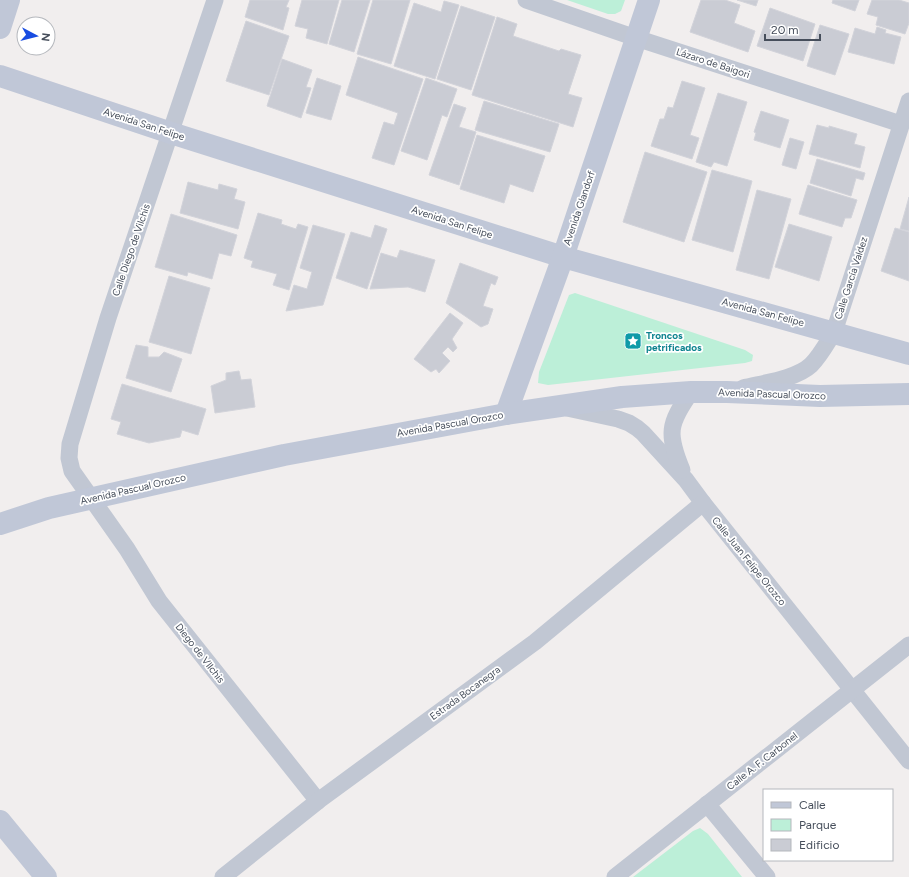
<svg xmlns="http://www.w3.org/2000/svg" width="909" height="877" font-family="Figtree,sans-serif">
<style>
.green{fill:#bcefd8}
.building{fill:#caccd4;stroke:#d2d3da}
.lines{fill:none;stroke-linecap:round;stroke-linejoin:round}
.street{stroke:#c1c7d3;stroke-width:17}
.secondary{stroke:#c0c7d7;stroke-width:22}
.labels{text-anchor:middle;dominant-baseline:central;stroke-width:3.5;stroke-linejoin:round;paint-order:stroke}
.street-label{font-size:10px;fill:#464e5b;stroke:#fff}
.culture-label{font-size:10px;font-weight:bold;fill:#0d838f;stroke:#fff;text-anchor:start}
</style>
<rect width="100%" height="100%" fill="#f1eeee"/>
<!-- green -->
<g class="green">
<path d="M567,0h58l-4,11 -6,3h-7z"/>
<path d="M575,293l170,57 8,5 -1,6 -7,2 -197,22 -10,-2 1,-11 30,-77z"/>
<path d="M700,828l8,6 34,43h-109l60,-46z"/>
</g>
<!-- building -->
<g class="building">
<path d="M250,0h39l-3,7 3,1 -6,22 -38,-13z"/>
<path d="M302,0h37l-12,44 -21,-6 2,-9 -13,-3z"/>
<path d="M342,0h28l-16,52 -25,-8z"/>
<path d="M373,0h37l-19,64 -34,-10z"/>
<path d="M701,0h24l15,5 -6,18 21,8 -7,21 -58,-20z"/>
<path d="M737,0h21l-2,6z"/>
<path d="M833,0h26l-4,11 -23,-8z"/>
<path d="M872,0h27l10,3v20l-4,11 -29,-9 2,-8 -11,-3z"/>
<path d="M444,1l15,4 -24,74 -41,-13 20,-63 27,9z"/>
<path d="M461,6l34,11 -24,73 -34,-11z"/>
<path d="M770,8l45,16 -12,37 -46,-15z"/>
<path d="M497,17l20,7 -4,12 46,15 2,-2 20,6 -13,39 14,4 -9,29 -101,-32z"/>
<path d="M246,21l43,15 -20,59 -43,-14z"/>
<path d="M820,25l29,9 -14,41 -28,-9z"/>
<path d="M877,27l9,3 -1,3 16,4 -7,27 -46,-12 7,-24 20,6z"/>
<path d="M358,57l65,22 -29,86 -22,-7 12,-36 10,3 4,-12 -52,-18z"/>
<path d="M282,59l30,11 -6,17 5,1 -10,30 -34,-12z"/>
<path d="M317,78l24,8 -10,34 -25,-7z"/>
<path d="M426,78l31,11 -10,28 -5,-2 -15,45 -26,-9z"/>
<path d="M682,81l23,7 -15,47 9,3 -7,21 -41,-13 9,-27h4l4,-12 5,1z"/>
<path d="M718,93l29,9 -20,64 -13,-4 -3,5 -15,-5z"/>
<path d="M484,101l75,23 -9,28 -75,-22z"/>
<path d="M454,104l12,4 -7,19 17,5 -17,53 -30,-10z"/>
<path d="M761,111l28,9 -9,28 -26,-8 2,-7 -2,-1z"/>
<path d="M817,125l12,3v-2l28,8 -3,10 11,3 -5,21 -51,-14z"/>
<path d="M477,135l68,21 -12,36 -23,-8 -6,19 -44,-14z"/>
<path d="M790,138l14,4 -8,27 -14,-4z"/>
<path d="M645,152l62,20 -23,70 -61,-20z"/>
<path d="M817,159l48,14 -2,7 -7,-2 -5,18 -41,-13z"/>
<path d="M712,170l40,11 -19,71 -41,-12z"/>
<path d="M188,182l30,8 1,-6 18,5 -3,10 11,3 -7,27 -58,-16z"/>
<path d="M808,185l49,15 -6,18h-6l-3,9 -43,-13z"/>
<path d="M757,190l34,9 -22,80 -33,-9z"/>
<path d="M909,197v34l-9,-2z"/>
<path d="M258,213l24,7 -1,4 15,5 2,-5 10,3 -19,63 -16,-5 4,-11 -26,-7 2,-6 -9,-3z"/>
<path d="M171,214l66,21 -6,21 -12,-3 -7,26 -24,-7 -1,4 -32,-9z"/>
<path d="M789,224l43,13 -13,44 -44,-14z"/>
<path d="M313,225l32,9 -22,71 -37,6 8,-26 13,4 5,-17 -12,-4z"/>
<path d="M375,225l12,4 -20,60 -31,-11 15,-46 20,6z"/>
<path d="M895,228l14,4v49l-28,-10z"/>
<path d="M400,250l35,10 -10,32 -17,-5 -38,2 11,-36 16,5z"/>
<path d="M460,263l38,14 -3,8 -4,-2 -8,23 10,3 -5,15 -7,3 -35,-24z"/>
<path d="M169,276l41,12 -19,66 -42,-12z"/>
<path d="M450,313l13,10 -11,16 5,9 -4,4 -5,-5 -6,6 8,8 -11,12 -3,-4 -5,3 -17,-13z"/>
<path d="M136,345l12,2v10h11l5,-5 18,7 -11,33 -45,-14z"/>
<path d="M239,371l2,9 10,-1 4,28 -40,6 -4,-27 15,-6v-7z"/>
<path d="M122,384l84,25 -8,26 -16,-5 -2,7 -31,6 -32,-9 4,-12 -10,-3z"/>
</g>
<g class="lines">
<!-- street -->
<g class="street">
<path d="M215,0l-107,318 -38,126 -1,14 3,13 55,78 32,52 159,200"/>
<path d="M526,0l110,38 265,86"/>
<path d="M743,388c20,-5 53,-9 68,-23 9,-9 16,-22 23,-33l75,-231"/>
<path d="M567,408l51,11 11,4 8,5 6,5 43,47 17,23 206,258"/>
<path d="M682,470c-15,-36 -14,-46 9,-78"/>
<path d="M707,804l60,73"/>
<path d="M223,877l95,-76 217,-159 168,-139"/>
<path d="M615,877l294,-232"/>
</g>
<!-- secondary -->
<g class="secondary">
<path d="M0,28l9,-28"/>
<path d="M0,76l171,57 392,124 346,97"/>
<path d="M506,414l57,-157 86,-257"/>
<path d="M0,524l49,-16 235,-53 222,-41 116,-17 69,-5h36l93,4 89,-2"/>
<path d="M0,821l46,56"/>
</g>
</g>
<!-- icons -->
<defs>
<g id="sight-square" transform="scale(0.9)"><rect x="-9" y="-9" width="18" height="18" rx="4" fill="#0f9aa8" stroke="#fff"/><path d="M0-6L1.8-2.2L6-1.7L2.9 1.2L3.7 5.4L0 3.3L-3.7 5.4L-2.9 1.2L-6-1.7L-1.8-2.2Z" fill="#fff"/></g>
</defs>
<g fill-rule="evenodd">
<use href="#sight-square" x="633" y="341"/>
</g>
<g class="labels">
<!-- street labels -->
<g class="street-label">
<text transform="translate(713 63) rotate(18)">Lázaro de Baigori</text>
<text transform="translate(144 124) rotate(18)">Avenida San Felipe</text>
<text transform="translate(579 208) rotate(-71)">Avenida Glandorf</text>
<text transform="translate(452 222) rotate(18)">Avenida San Felipe</text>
<text transform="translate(131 250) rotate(-71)">Calle Diego de Vilchis</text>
<text transform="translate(851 278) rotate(-72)">Calle García Valdez</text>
<text transform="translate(763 312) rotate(15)">Avenida San Felipe</text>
<text transform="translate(772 394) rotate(2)">Avenida Pascual Orozco</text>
<text transform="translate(450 424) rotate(-10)">Avenida Pascual Orozco</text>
<text transform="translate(133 489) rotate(-13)">Avenida Pascual Orozco</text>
<text transform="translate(749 561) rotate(51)">Calle Juan Felipe Orozco</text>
<text transform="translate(200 653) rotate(52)">Diego de VIlchis</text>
<text transform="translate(465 693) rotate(-36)">Estrada Bocanegra</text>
<text transform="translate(762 761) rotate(-38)">Calle A. F. Carbonel</text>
</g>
<!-- culture labels -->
<g class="culture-label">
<text x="646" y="335">Troncos<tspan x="646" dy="12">petrificados</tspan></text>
</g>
</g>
<!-- legend -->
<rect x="763" y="789" width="130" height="72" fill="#ffffff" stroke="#b5b8bd"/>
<rect x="771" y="802" width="20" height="6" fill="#c0c7d7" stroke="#b5b8bd"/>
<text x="799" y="809" font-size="12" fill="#464e5b">Calle</text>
<rect x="771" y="819" width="20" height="12" fill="#bcefd8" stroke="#b5b8bd"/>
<text x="799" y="829" font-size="12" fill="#464e5b">Parque</text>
<rect x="771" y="839" width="20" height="12" fill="#caccd4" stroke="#b5b8bd"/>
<text x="799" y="849" font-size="12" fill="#464e5b">Edificio</text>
<!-- north arrow -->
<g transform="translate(36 36) rotate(97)"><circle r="19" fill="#ffffff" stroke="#b5b8bd"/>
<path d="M0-3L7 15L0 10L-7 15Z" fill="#184ce1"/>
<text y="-6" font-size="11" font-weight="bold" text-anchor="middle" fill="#464e5b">N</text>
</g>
<!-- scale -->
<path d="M765 34v6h55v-6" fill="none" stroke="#464e5b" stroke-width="2"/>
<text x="771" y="34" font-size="12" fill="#464e5b" stroke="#ffffff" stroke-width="3" paint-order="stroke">20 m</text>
</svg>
